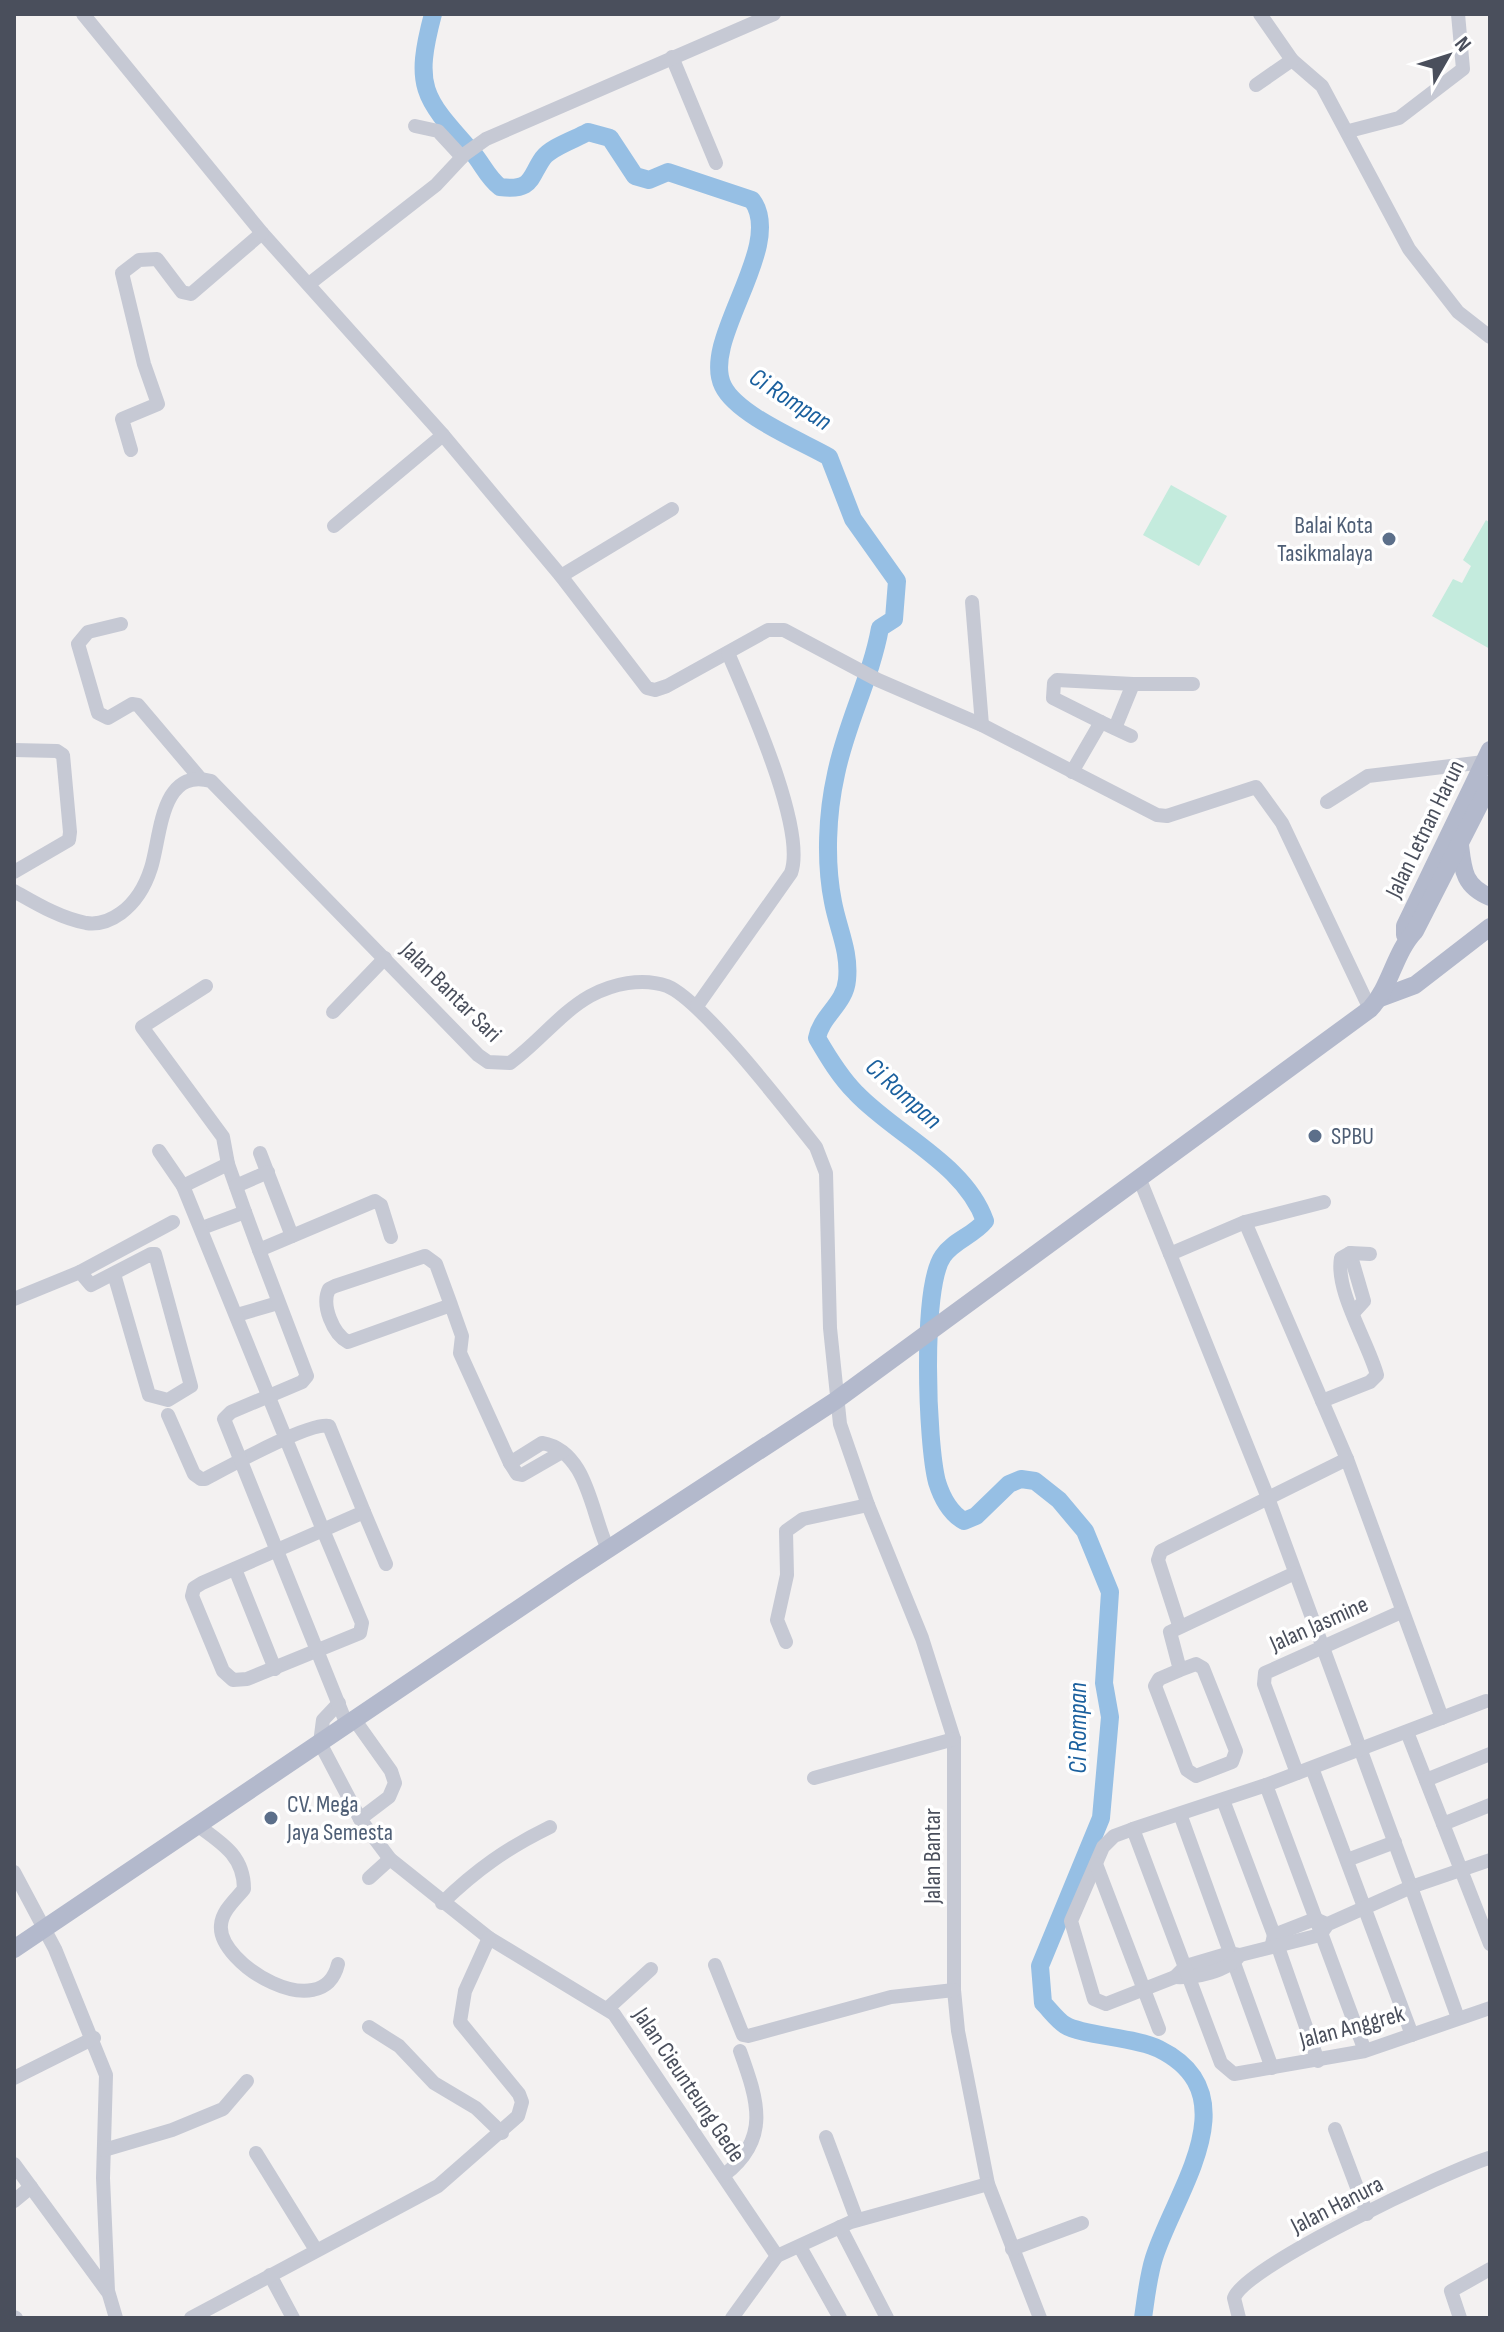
<svg xmlns="http://www.w3.org/2000/svg" width="1504" height="2332" font-family="'Sofia Sans Condensed',sans-serif">
<style>
.green{fill:#c4ebdd}
.lines{fill:none;stroke-linecap:round;stroke-linejoin:round}
.river{stroke:#96bfe4;stroke-width:18}
.minor{stroke:#c6c9d4;stroke-width:14}
.major{stroke:#b3b9cc;stroke-width:18}
.service-dot{fill:#5c6f8a;stroke:#fff;stroke-width:3}
.labels{text-anchor:middle;dominant-baseline:central;stroke-width:7;stroke-linejoin:round;paint-order:stroke}
.service-label{font-size:24px;fill:#4e5e75;stroke:#fff;text-anchor:start}
.street-label{font-size:24px;fill:#4a4f5c;stroke:#fff}
.water-label{font-size:26px;font-style:italic;fill:#1b609e;stroke:#fff}
</style>
<rect width="100%" height="100%" fill="#f3f1f1"/>
<!-- green -->
<g class="green">
<path d="M1171,485l56,31 -28,50 -56,-31z"/>
<path d="M1486,520l4,3v126l-58,-33 21,-37 9,4 9,-17 -8,-6z"/>
</g>
<g class="lines">
<!-- river -->
<path class="river" d="M433,14c-20,75 -9,84 40,139 10,12 15,25 27,34 33,4 29,-9 43,-29 8,-11 33,-19 45,-26l22,6 25,38 14,4 19,-8 84,28c34,46 -52,140 -29,186 14,29 78,55 106,71l24,62 44,62 -3,38 -14,9c-9,50 -34,96 -44,146 -9,40 -11,88 -3,128 5,27 17,49 14,78 -2,24 -26,36 -30,58 11,19 23,39 39,55 40,42 109,71 129,128 -12,15 -31,19 -42,35 -22,31 -16,188 -6,226 5,16 13,31 27,39l12,-5 33,-32 12,-5 14,2 24,19 26,31 25,61 -6,91 6,34 -9,101 -61,148 3,37c7,7 14,17 22,22 17,11 70,12 94,24 93,46 15,144 -5,209 -6,19 -8,40 -11,60"/>
<!-- minor -->
<g class="minor">
<path d="M83,14l179,219 181,202 118,141 86,112 8,2 12,-4 101,-56h16l94,50 104,45 175,90 10,1 89,-29 26,36 88,186"/>
<path d="M1260,14l32,46 30,26 87,163 49,63 32,25"/>
<path d="M672,57l44,106"/>
<path d="M1256,85l36,-25"/>
<path d="M415,126l23,5 24,26"/>
<path d="M1349,131l50,-13 64,-49 -5,-55"/>
<path d="M309,284l127,-99 29,-31 21,-15 288,-125"/>
<path d="M131,450l-9,-31 36,-15 -14,-40 -22,-91 17,-13 18,-1 25,33 9,2 71,-61"/>
<path d="M334,526l109,-91"/>
<path d="M561,576l111,-67"/>
<path d="M972,602l10,123"/>
<path d="M121,624l-33,8 -10,12 20,69 10,5 24,-14 6,1 61,72"/>
<path d="M1101,722l-48,-24 1,-15 3,-3 76,4"/>
<path d="M1115,728l18,-44h60"/>
<path d="M14,750l43,1 6,4 7,77 -1,8 -55,32"/>
<path d="M1072,772l29,-50 30,14"/>
<path d="M1327,802l41,-26 116,-14"/>
<path d="M14,891c23,13 46,27 72,32 13,2 24,-2 35,-10 15,-11 24,-26 30,-45 10,-31 9,-101 60,-87l267,274 10,7 22,1c28,-20 50,-50 80,-67 22,-12 52,-19 77,-10 35,14 121,126 149,161l10,26 4,155 10,96 28,81 54,133 32,101v251l4,41 30,153 52,134"/>
<path d="M206,986l-64,41 81,110 5,27 17,48"/>
<path d="M697,1006l94,-133c16,-44 -44,-175 -63,-220"/>
<path d="M333,1012l52,-54"/>
<path d="M159,1151l24,35"/>
<path d="M260,1153l32,83"/>
<path d="M1140,1180l30,74"/>
<path d="M236,1186l32,-14"/>
<path d="M1324,1202l-79,20 -75,32 98,244 143,389 79,-27"/>
<path d="M202,1228l43,-16 14,38"/>
<path d="M1350,1253l14,48 -11,12"/>
<path d="M80,1272l93,-50"/>
<path d="M14,1299l66,-27 11,13 60,-31h4l36,132 -23,14 -19,-5 -35,-121"/>
<path d="M451,1305l-15,-41 -11,-8 -90,30 -6,3c-8,16 4,45 19,53l103,-37 11,31 -2,17 50,110 32,-20c46,8 49,71 66,106"/>
<path d="M237,1315l41,-12"/>
<path d="M1322,1401l48,-19 7,-7c-9,-33 -42,-84 -36,-117l9,-5 20,1"/>
<path d="M168,1415l26,59 7,5h4c21,-11 106,-58 124,-53l35,86 -41,18 39,93 -2,10 -113,46 -14,1 -10,-9 -31,-75 2,-8 8,-5 121,-53 -140,-344 45,-22"/>
<path d="M1347,1459l95,259"/>
<path d="M510,1463l7,11 5,1 40,-23"/>
<path d="M364,1512l22,52"/>
<path d="M235,1569l40,100"/>
<path d="M1179,1625l-21,-65 3,-9 186,-92 -102,-237"/>
<path d="M786,1642l-9,-22 10,-45 -1,-44 17,-12 65,-14"/>
<path d="M1180,1670l16,-6 7,4 33,83 -4,11 -36,14 -9,-6 -32,-84 4,-7 21,-9 -10,-38 125,-59"/>
<path d="M339,1703l-16,17 -3,23 40,76 30,40 99,79 125,76 163,242"/>
<path d="M354,1719l37,52 4,12 -6,14 -29,22"/>
<path d="M347,1725l-123,-306 7,-7 71,-30 5,-6 -48,-126 116,-49 6,4 10,32"/>
<path d="M1407,1732l83,212"/>
<path d="M1312,1768l100,267"/>
<path d="M1297,1773l-33,-89 1,-11 136,-61"/>
<path d="M814,1778l140,-39"/>
<path d="M1426,1780l64,-26"/>
<path d="M1266,1785l220,-84"/>
<path d="M1223,1800l51,135"/>
<path d="M1180,1814l92,254"/>
<path d="M1443,1824l47,-19"/>
<path d="M197,1825c25,18 47,31 47,64 -9,11 -22,22 -23,36 -4,39 102,102 117,39"/>
<path d="M1133,1829l-19,7 -11,11 -32,74 23,78 12,5 69,-27 11,-11 44,-13 10,2"/>
<path d="M1347,1860l48,-18"/>
<path d="M1096,1864l63,165"/>
<path d="M14,1872l41,77 51,126 -3,103 5,113 8,27"/>
<path d="M369,1878l21,-19"/>
<path d="M442,1903c34,-33 65,-55 108,-76"/>
<path d="M1272,1944l2,-9 41,-16 9,4"/>
<path d="M1278,1947l40,114"/>
<path d="M715,1965l28,70 5,1 143,-39 63,-7"/>
<path d="M1175,1977c20,1 52,-5 65,-22l80,-20 8,-11 83,-37 47,131"/>
<path d="M607,2009l44,-40"/>
<path d="M369,2027l30,19 35,37 42,25 26,25"/>
<path d="M1365,2051l-99,-266 -133,44 88,234 13,11 131,-23 125,-43"/>
<path d="M14,2078l80,-40"/>
<path d="M1335,2129l32,85"/>
<path d="M826,2137l31,83"/>
<path d="M104,2150l68,-20 51,-21 24,-28"/>
<path d="M256,2153l60,97"/>
<path d="M14,2164l93,127"/>
<path d="M724,2175c47,-36 34,-74 16,-124"/>
<path d="M14,2201l17,-14"/>
<path d="M840,2227l47,91"/>
<path d="M800,2247l40,71"/>
<path d="M1012,2249l70,-26"/>
<path d="M270,2275l23,43"/>
<path d="M14,2317l2,1"/>
<path d="M191,2318l247,-132 80,-70 4,-14 -3,-8 -59,-72 5,-31 24,-53"/>
<path d="M732,2318l45,-62 74,-34 137,-38"/>
<path d="M1239,2318l-5,-20c11,-32 215,-128 255,-140"/>
<path d="M1460,2318l-9,-27 39,-22"/>
</g>
<!-- major -->
<g class="major">
<path d="M1460,845c3,26 4,41 30,52"/>
<path d="M1405,935v-9l85,-176"/>
<path d="M1380,998l35,-13 75,-58"/>
<path d="M14,1949l556,-375 265,-173 535,-392c21,-23 24,-56 45,-78l75,-147"/>
</g>
</g>
<!-- markers -->
<g class="service-dot">
<circle cx="1389" cy="539" r="8"/>
<circle cx="1315" cy="1136" r="8"/>
<circle cx="271" cy="1818" r="8"/>
</g>
<g class="labels">
<!-- service labels -->
<g class="service-label">
<text x="1373" y="525" text-anchor="end">Balai Kota<tspan x="1373" dy="28">Tasikmalaya</tspan></text>
<text x="1331" y="1136">SPBU</text>
<text x="287" y="1804">CV. Mega<tspan x="287" dy="28">Jaya Semesta</tspan></text>
</g>
<!-- street labels -->
<g class="street-label">
<text transform="translate(1425 829) rotate(-64)">Jalan Letnan Harun</text>
<text transform="translate(451 992) rotate(45)">Jalan Bantar Sari</text>
<text transform="translate(1319 1624) rotate(-24)">Jalan Jasmine</text>
<text transform="translate(932 1856) rotate(-90)">Jalan Bantar</text>
<text transform="translate(1352 2027) rotate(-15)">Jalan Anggrek</text>
<text transform="translate(689 2085) rotate(56)">Jalan Cieunteung Gede</text>
<text transform="translate(1337 2205) rotate(-27)">Jalan Hanura</text>
</g>
<!-- water labels -->
<g class="water-label">
<text transform="translate(790 400) rotate(33)">Ci Rompan</text>
<text transform="translate(903 1094) rotate(42)">Ci Rompan</text>
<text transform="translate(1078 1728) rotate(-90)">Ci Rompan</text>
</g>
</g>
<!-- border -->
<rect width="1504" height="2332" fill="none" stroke="#4a4f5c" stroke-width="32"/>
<!-- north arrow -->
<g transform="translate(1448 56) rotate(51)" stroke="#ffffff" stroke-width="6" paint-order="stroke">
<path d="M0-6L14 30L0 20L-14 30Z" fill="#4a4f5c"/>
<text y="-12" font-size="22" font-weight="bold" text-anchor="middle" fill="#4a4f5c">N</text>
</g>
</svg>
